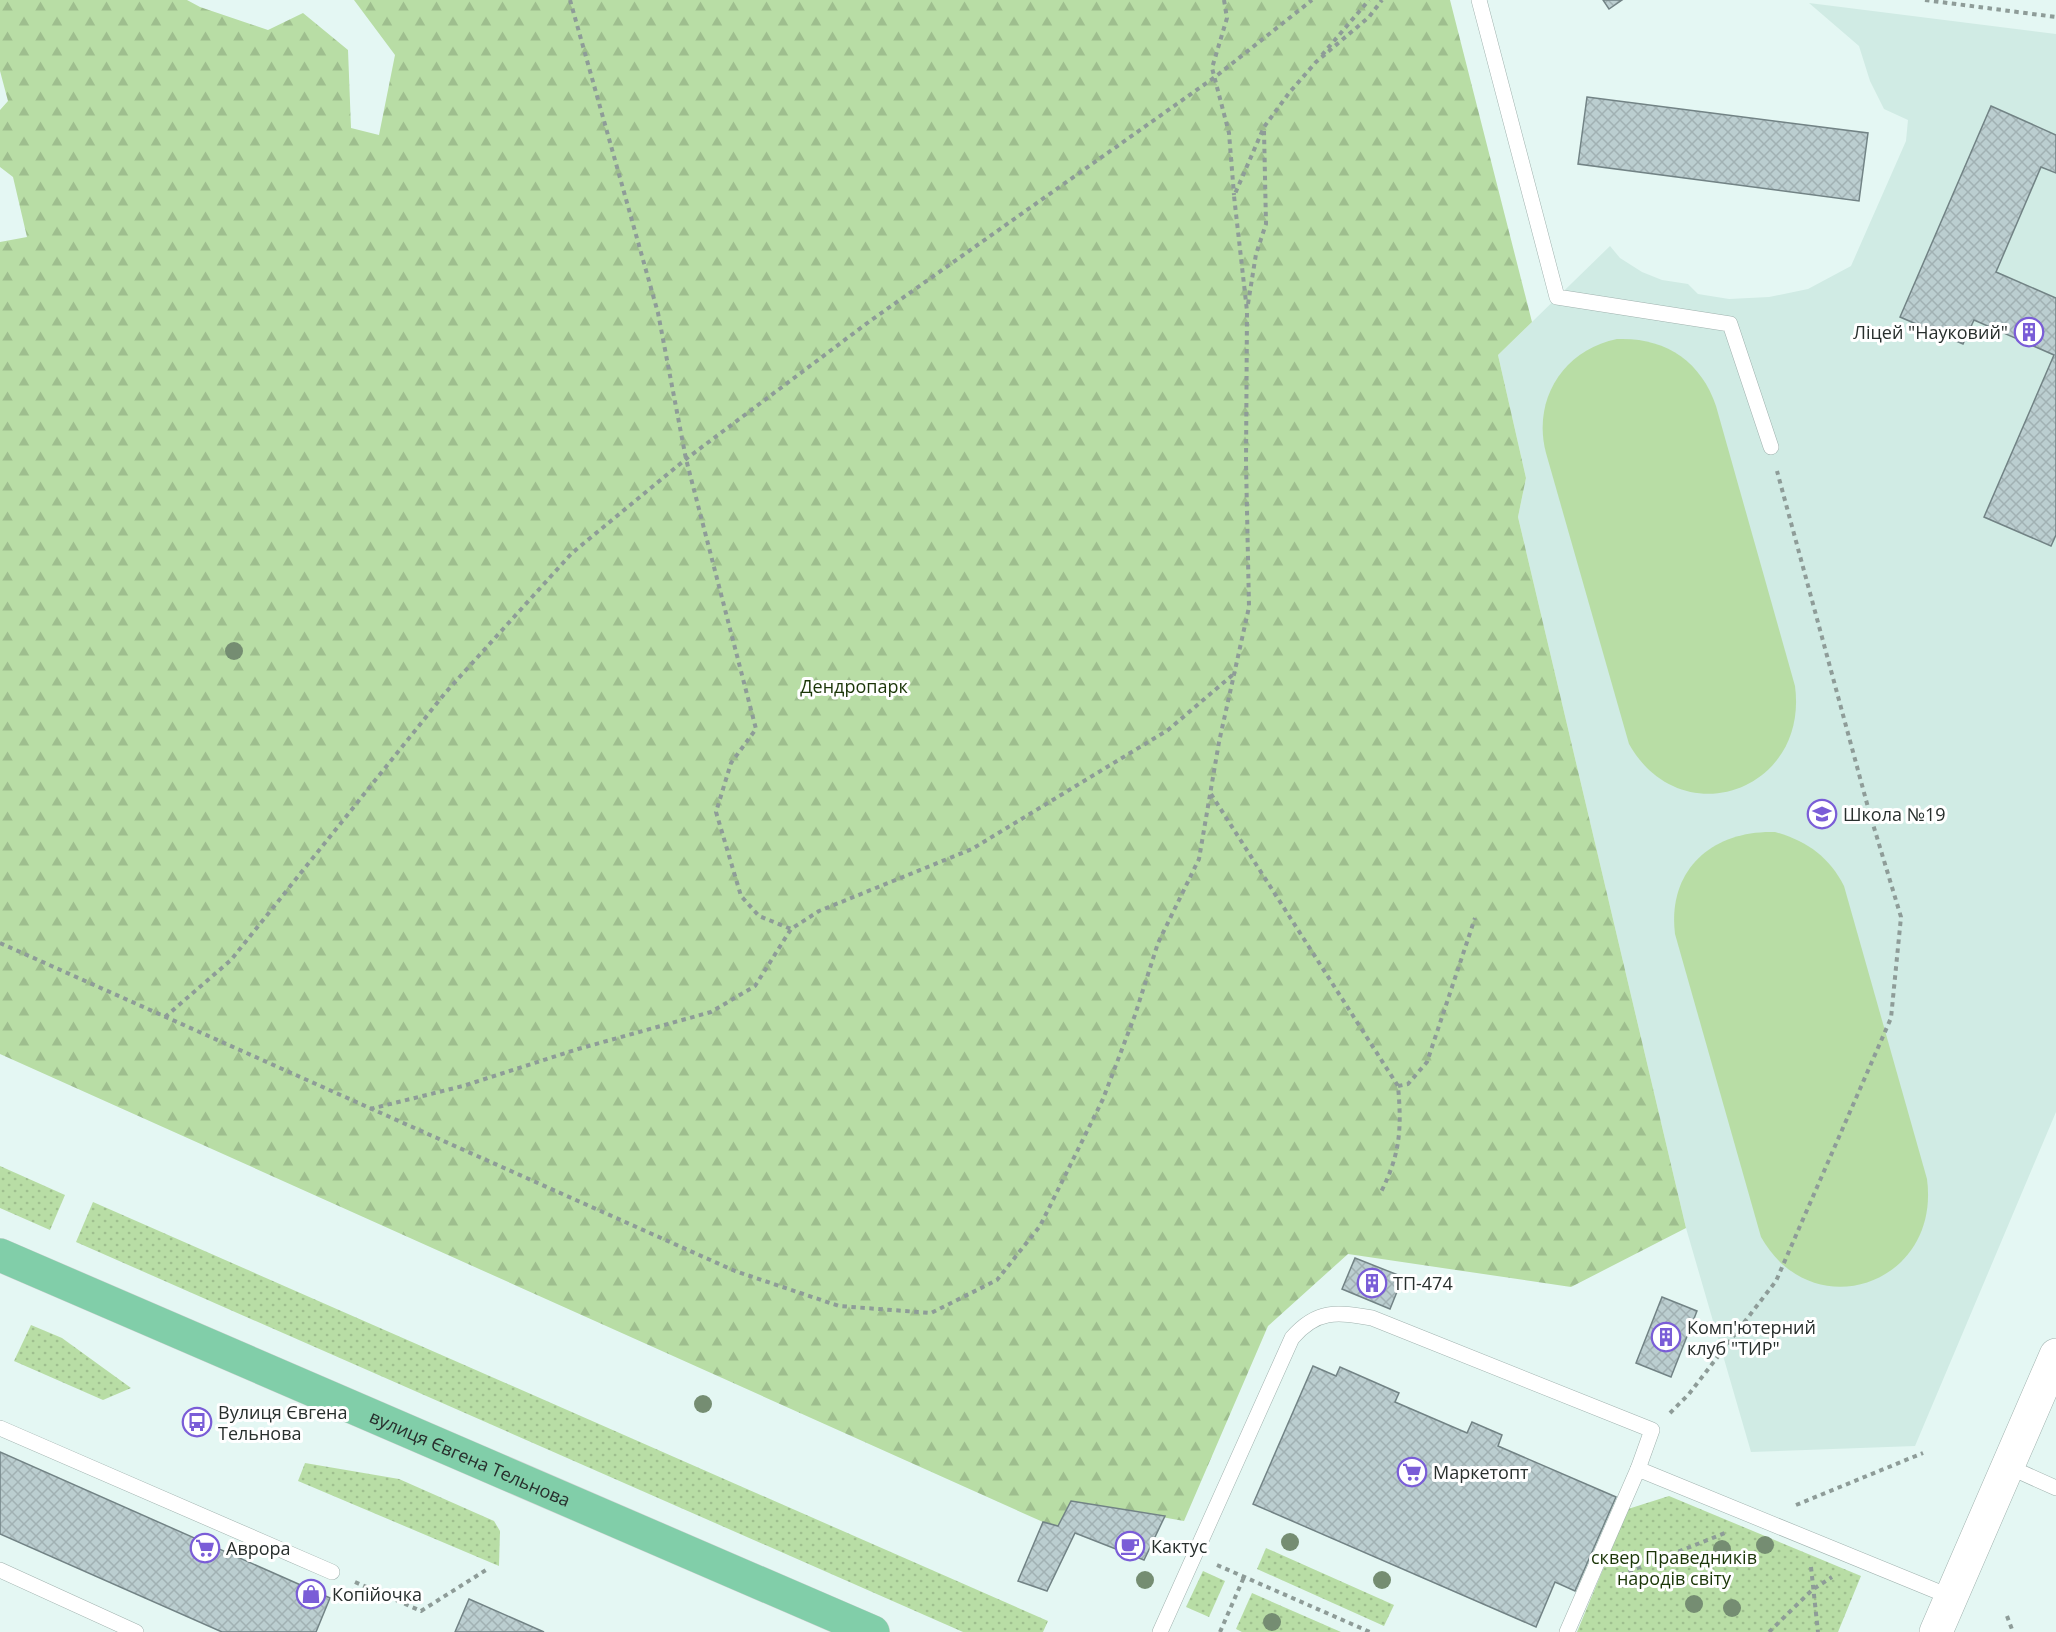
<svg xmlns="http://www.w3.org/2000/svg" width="2056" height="1632" font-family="'Open Sans',sans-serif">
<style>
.built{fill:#d0ebe4}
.grass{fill:url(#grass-dots)}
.forest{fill:url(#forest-firs)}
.pitch{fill:#b8dda5}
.building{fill:url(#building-cross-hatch);stroke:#728385;stroke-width:1.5}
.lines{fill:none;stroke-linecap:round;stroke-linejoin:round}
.service-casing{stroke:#a0b2ae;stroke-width:16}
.secondary-casing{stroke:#a0b2ae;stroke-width:34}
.primary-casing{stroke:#d4d5d5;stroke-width:34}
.path{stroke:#8e9c98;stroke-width:4;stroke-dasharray:4.5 4.5;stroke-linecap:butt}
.service{stroke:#fff;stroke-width:15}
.secondary{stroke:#fff;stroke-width:33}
.primary{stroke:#81cea9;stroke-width:33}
.tree{fill:#758d72}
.labels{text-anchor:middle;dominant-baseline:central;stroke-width:6;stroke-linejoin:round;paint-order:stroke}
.poi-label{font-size:18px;fill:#282f2d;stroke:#fff;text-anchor:start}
.park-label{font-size:18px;fill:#1b3608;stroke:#fff}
.street-label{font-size:18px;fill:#282f2d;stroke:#fff}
</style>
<defs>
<pattern id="grass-dots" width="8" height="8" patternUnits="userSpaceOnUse" patternTransform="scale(1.5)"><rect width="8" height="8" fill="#b8dda5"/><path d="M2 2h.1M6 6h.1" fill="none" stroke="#9ebe8e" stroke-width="1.8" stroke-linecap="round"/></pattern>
<pattern id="forest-firs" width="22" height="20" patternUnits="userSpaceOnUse" patternTransform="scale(1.5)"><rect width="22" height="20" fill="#b8dda5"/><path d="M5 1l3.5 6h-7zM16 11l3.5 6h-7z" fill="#9ebe8e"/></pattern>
<pattern id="building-cross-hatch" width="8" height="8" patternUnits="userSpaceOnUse" patternTransform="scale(1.5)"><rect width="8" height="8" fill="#bbced0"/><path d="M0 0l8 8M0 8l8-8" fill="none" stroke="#a1b1b3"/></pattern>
</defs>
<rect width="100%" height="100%" fill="#e4f7f3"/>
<!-- built -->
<path class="built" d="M1809,3l247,31v1078l-141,334 -164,6 -65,-224 -168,-711 8,-39 -28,-123 112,-109 10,12 22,14 20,8 26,4 10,10 31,5 40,-2 39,-8 43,-23 55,-125 2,-21 -24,-11 -14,-28 -11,-35z"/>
<!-- grass -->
<g class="grass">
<path d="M0,1166l65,29 -15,35 -50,-22z"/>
<path d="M93,1202l955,419 -5,11h-80l-887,-390z"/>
<path d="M31,1325l31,13 69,50 -28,12 -89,-39z"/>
<path d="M305,1463l94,16 95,42 6,10 -1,35 -201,-85z"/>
<path d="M1669,1496l192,80 -23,56h-261l51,-123z"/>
<path d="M1266,1548l128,57 -10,21 -127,-57z"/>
<path d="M1203,1571l22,10 -16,36 -23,-10z"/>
<path d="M1252,1593l89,39h-99l-6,-3z"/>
</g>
<!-- forest -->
<path class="forest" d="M0,0h187l13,7 68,23 35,-17 45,37 3,78 28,7 16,-80 -41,-55h1096l82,322 -34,33 28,123 -8,39 168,711 -115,59 -223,-33 -80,72 -84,195 -113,-20 -13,25 -15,-4 -1043,-468v-812l27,-5 -14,-60 -13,-10v-57l8,-9 -8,-30z"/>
<!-- pitch -->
<g class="pitch">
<path d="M1617,339c48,-2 84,22 99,67l79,280c14,105 -114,150 -166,58l-83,-291c-14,-53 17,-103 71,-114z"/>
<path d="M1775,832c32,9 54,25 69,54l83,293c14,105 -114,150 -166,58l-86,-303c-8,-65 38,-104 100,-102z"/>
</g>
<!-- building -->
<g class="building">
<path d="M1603,0h19l-13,9z"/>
<path d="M1587,97l281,36 -9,68 -281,-37z"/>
<path d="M1991,106l65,29v38l-15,-6 -45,105 60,26v237l-5,11 -67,-29 70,-162 -80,-35 -11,24 -63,-27z"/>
<path d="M1355,1258l48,19 -13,32 -48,-20z"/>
<path d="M1662,1297l35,14 -26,66 -35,-14z"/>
<path d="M1313,1366l23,10 4,-9 59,26 -4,9 72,31 5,-11 30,13 -4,11 118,51 -41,94 -20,-9 -19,45 -283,-123z"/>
<path d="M0,1452l330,146 -14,34h-94l-222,-98z"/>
<path d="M1071,1501l94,15 -21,44 -69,-27 -28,58 -29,-10 25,-59 15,4z"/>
<path d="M469,1599l75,33h-89z"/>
</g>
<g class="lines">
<!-- service casing -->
<g class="service-casing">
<g id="service">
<path d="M1479,0l78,297 173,27 41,123"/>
<path d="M0,1428l332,144"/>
<path d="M2007,1466l49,22"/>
<path d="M0,1570l136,62"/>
<path d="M1160,1632l132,-294c25,-29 45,-26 80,-20l280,112 -14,39"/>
<path d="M1567,1632l71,-163 313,128"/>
</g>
</g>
<!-- secondary casing -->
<g class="secondary-casing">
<path id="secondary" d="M1936,1632l120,-277"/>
</g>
<!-- primary casing -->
<g class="primary-casing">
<g id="primary">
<path id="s1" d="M0,1255l873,377"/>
</g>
</g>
<!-- path -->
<g class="path">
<path d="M570,0l88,313 28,146 70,270 -25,34 -15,49 25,84 18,20 32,13"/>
<path d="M1224,0l3,18 -15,50 17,65 5,62"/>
<path d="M1925,0l131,17"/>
<path d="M1322,55l47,-55"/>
<path d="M1248,304l8,-50 10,-30 -2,-93"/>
<path d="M1211,794l187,292c4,44 2,69 -18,108"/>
<path d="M0,943l735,328 104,35 92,7 66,-33 43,-54 63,-127 32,-84 23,-72 41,-84 20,-117 30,-135 -3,-144 1,-152 -13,-115 30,-69 25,-34 27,-31 53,-45 13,-17"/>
<path d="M165,1017l66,-57 215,-268 126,-139 114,-94 184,-138 345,-244 97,-77"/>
<path d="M1398,1086l10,-2 19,-22 48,-144"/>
<path d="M370,1109l93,-23 115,-37 133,-37 44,-26 36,-57 28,-18 153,-62 196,-119 68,-58"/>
<path d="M1670,1413l19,-19 87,-113 115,-263 10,-101 -32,-106 -92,-340"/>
<path d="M1796,1505l127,-52"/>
<path d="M1217,1565l153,67"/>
<path d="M1811,1567l7,65"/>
<path d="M1620,1575l105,-42"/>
<path d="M355,1582l66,29 65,-41"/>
<path d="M2007,1616l6,16"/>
<path d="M1220,1632l24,-55"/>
<path d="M1769,1632l43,-42 20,-13"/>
</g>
<!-- service -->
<use href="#service" class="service"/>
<!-- secondary -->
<use href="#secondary" class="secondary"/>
<!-- primary -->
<use href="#primary" class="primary"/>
</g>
<!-- trees -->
<g class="tree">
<circle cx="234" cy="651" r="9"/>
<circle cx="703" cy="1404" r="9"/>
<circle cx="1290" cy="1542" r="9"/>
<circle cx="1765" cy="1545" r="9"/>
<circle cx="1722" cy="1549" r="9"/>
<circle cx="1145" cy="1580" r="9"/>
<circle cx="1382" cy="1580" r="9"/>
<circle cx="1694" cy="1604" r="9"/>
<circle cx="1732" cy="1608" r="9"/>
<circle cx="1272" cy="1622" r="9"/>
</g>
<!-- icons -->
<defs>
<g id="building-ring" transform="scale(1.5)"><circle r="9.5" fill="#fff" stroke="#7a5dd7" stroke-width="1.5"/><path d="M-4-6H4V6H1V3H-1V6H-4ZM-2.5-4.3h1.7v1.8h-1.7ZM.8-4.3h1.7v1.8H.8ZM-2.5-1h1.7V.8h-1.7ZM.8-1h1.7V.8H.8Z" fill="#7a5dd7"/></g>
<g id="school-ring" transform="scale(1.5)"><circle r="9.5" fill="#fff" stroke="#7a5dd7" stroke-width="1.5"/><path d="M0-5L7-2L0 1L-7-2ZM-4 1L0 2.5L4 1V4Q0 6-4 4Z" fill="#7a5dd7"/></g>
<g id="bus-ring" transform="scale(1.5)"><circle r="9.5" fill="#fff" stroke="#7a5dd7" stroke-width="1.5"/><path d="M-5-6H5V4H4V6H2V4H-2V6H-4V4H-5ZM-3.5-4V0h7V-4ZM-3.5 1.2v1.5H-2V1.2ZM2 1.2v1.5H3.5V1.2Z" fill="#7a5dd7"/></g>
<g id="supermarket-ring" transform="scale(1.5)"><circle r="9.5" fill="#fff" stroke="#7a5dd7" stroke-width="1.5"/><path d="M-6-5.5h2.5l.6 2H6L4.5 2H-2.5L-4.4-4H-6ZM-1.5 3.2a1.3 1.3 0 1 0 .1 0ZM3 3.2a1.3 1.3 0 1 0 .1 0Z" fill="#7a5dd7"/></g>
<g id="cafe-ring" transform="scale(1.5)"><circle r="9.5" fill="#fff" stroke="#7a5dd7" stroke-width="1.5"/><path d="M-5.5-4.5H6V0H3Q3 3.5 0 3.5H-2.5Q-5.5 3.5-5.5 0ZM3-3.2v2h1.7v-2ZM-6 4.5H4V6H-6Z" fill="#7a5dd7"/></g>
<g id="shop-ring" transform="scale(1.5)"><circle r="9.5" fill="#fff" stroke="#7a5dd7" stroke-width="1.5"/><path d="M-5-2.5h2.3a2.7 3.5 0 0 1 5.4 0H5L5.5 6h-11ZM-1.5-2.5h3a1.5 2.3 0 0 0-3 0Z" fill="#7a5dd7"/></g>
</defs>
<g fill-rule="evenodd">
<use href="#building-ring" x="2029" y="332"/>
<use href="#school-ring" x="1822" y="814"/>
<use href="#building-ring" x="1372" y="1283"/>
<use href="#building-ring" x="1666" y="1337"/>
<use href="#bus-ring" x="197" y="1422"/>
<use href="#supermarket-ring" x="1412" y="1472"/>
<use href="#cafe-ring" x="1130" y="1546"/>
<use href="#supermarket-ring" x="205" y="1548"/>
<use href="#shop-ring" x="311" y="1594"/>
</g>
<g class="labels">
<!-- poi labels -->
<g class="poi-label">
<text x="2008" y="332" text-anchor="end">Ліцей "Науковий"</text>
<text x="1843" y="814">Школа №19</text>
<text x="1393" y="1283">ТП-474</text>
<text x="1687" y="1327">Комп'ютерний<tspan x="1687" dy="21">клуб "ТИР"</tspan></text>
<text x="218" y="1412">Вулиця Євгена<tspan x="218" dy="21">Тельнова</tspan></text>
<text x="1433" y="1472">Маркетопт</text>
<text x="1151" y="1546">Кактус</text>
<text x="226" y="1548">Аврора</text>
<text x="332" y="1594">Копійочка</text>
</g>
<!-- park labels -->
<g class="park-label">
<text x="854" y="686">Дендропарк</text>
<text x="1674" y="1557">сквер Праведників<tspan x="1674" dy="21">народів світу</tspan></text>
</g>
<!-- street labels -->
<g class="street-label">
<text stroke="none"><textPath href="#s1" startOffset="512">вулиця Євгена Тельнова</textPath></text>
</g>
</g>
</svg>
